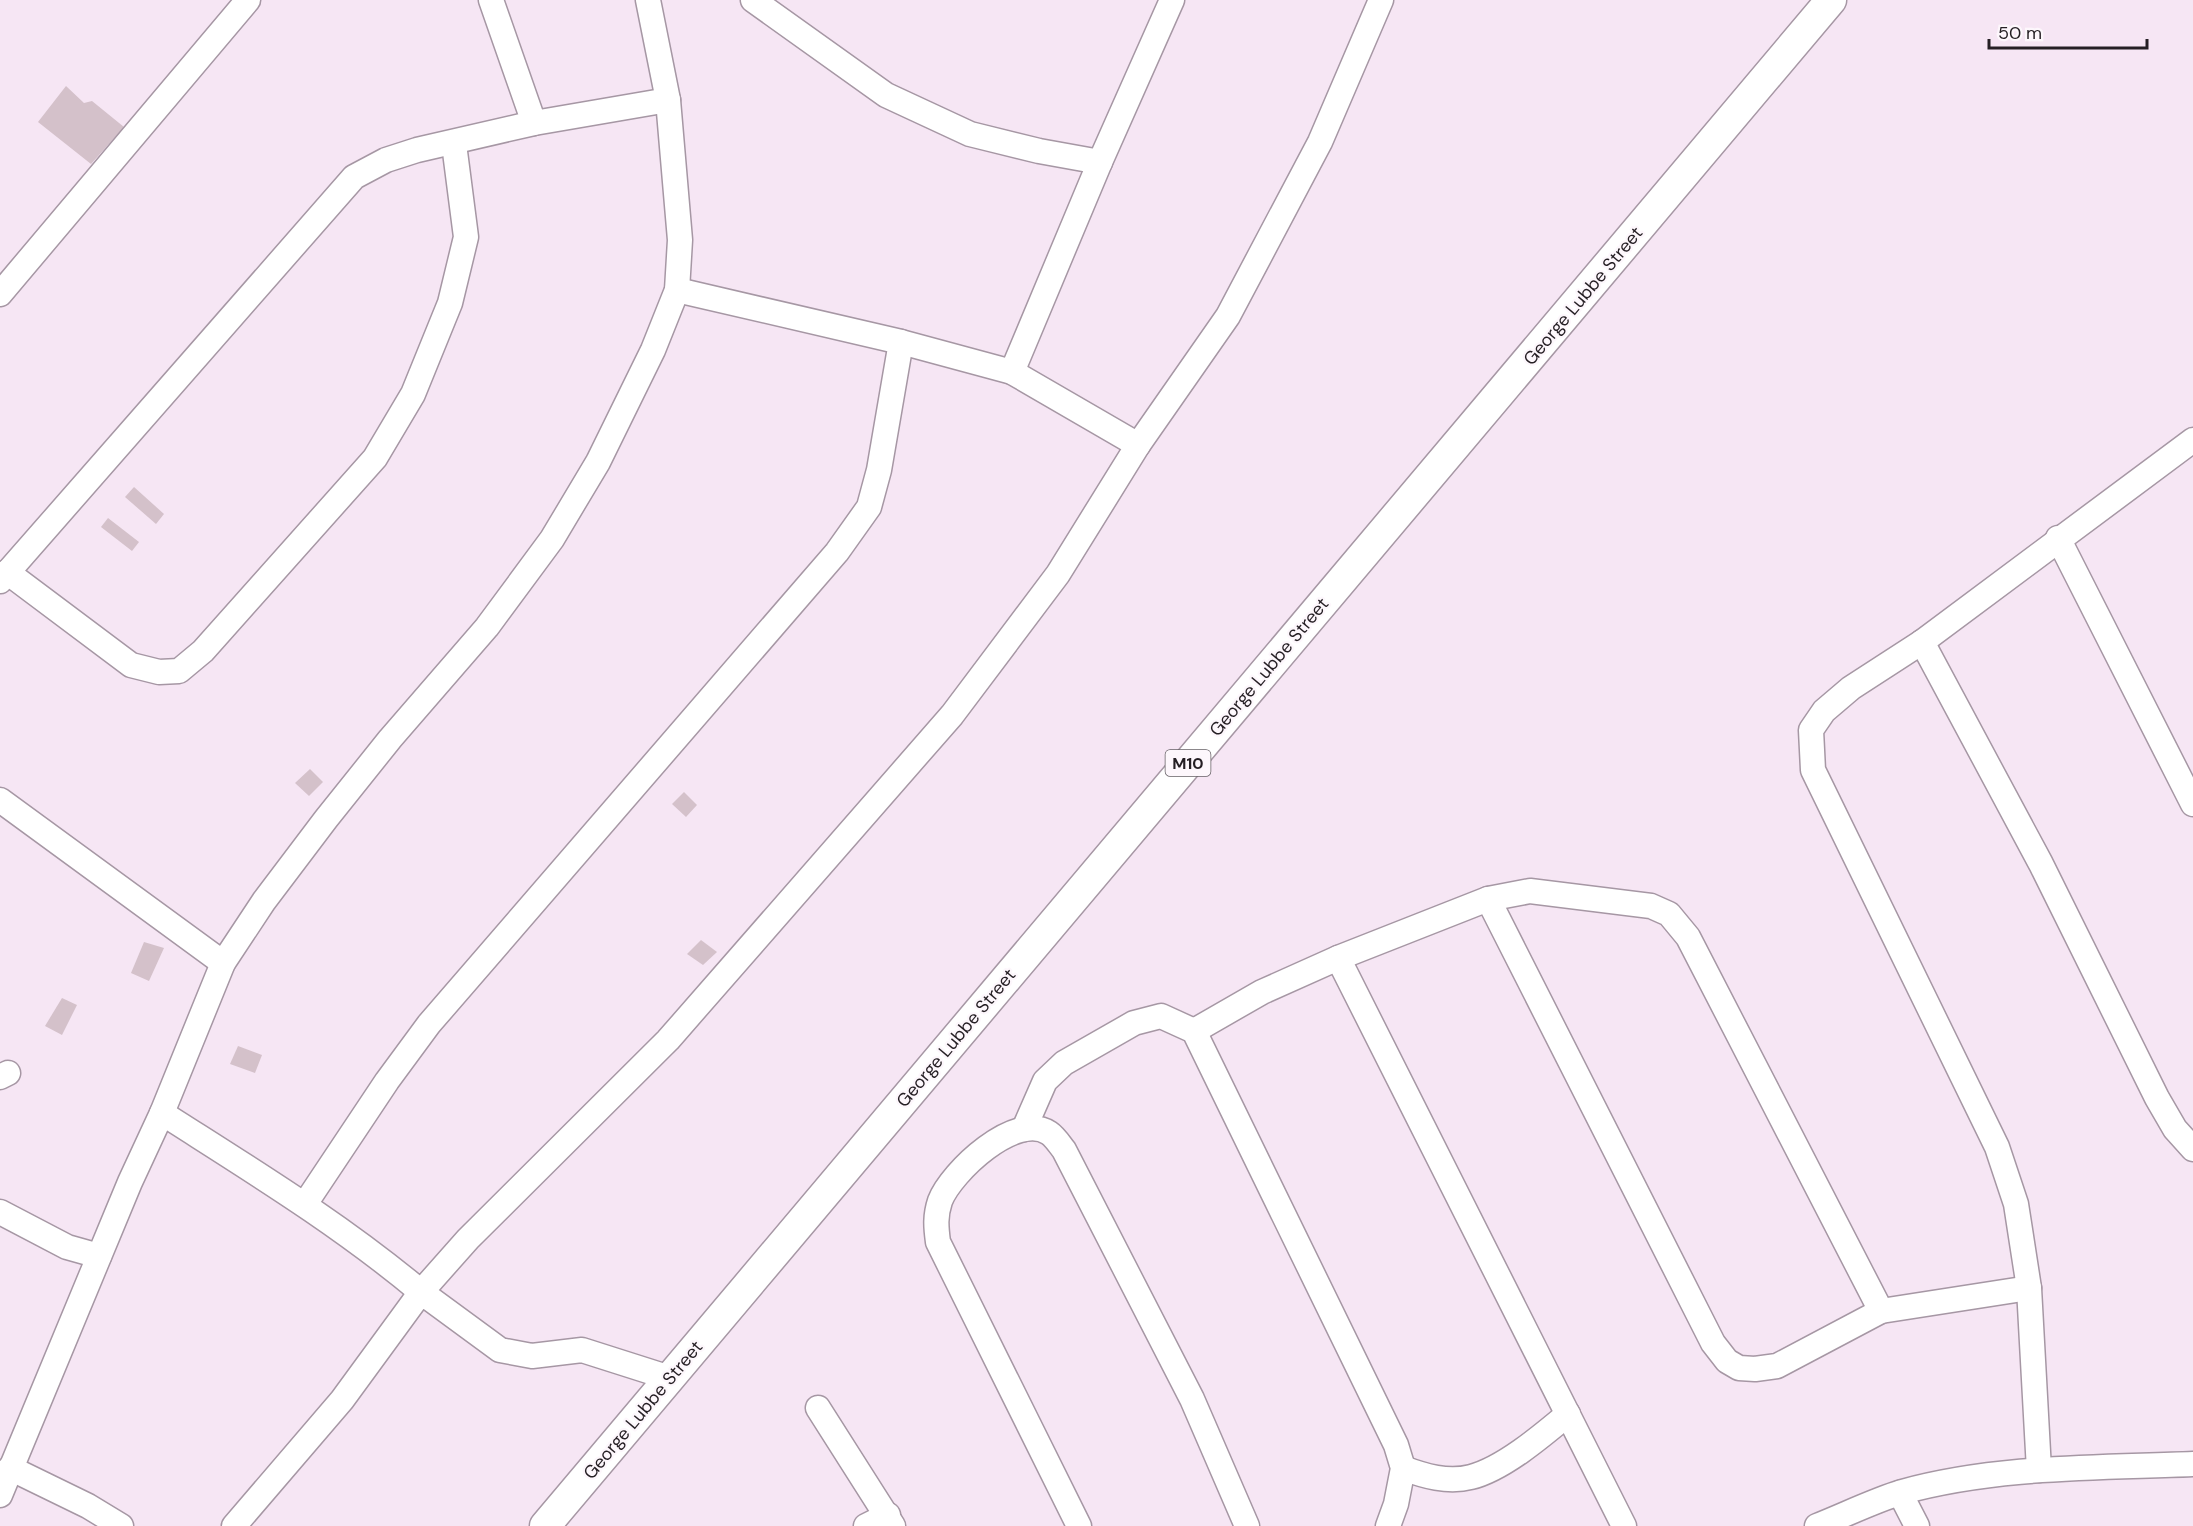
<svg xmlns="http://www.w3.org/2000/svg" width="2193" height="1526" font-family="'DM Sans',sans-serif">
<style>
.building{fill:#d4c1ca}
.lines{fill:none;stroke-linecap:round;stroke-linejoin:round}
.minor-casing{stroke:#a697a4;stroke-width:27}
.major-casing{stroke:#a697a4;stroke-width:33}
.minor{stroke:#fff;stroke-width:24}
.major{stroke:#fff;stroke-width:30}
.labels{text-anchor:middle;dominant-baseline:central;stroke-width:4.5;stroke-linejoin:round;paint-order:stroke}
.shield{fill:#fdf7fc;stroke:#666065;stroke-width:1.5}
.shield-label{font-size:16px;font-weight:bold;fill:#251f24}
.street-label{font-size:18px;fill:#251f24;stroke:#fdf7fc}
</style>
<rect width="100%" height="100%" fill="#f6e6f4"/>
<!-- building -->
<g class="building">
<path d="M66,86l18,17 8,-2 32,26 -33,37 -53,-42z"/>
<path d="M134,487l30,27 -8,10 -31,-27z"/>
<path d="M108,518l31,24 -7,9 -31,-24z"/>
<path d="M310,769l13,13 -14,14 -14,-13z"/>
<path d="M684,792l13,13 -11,12 -14,-13z"/>
<path d="M701,940l16,12 -14,13 -16,-11z"/>
<path d="M144,942l20,6 -15,33 -18,-8z"/>
<path d="M62,998l15,7 -15,30 -17,-9z"/>
<path d="M238,1046l24,9 -7,18 -25,-9z"/>
</g>
<g class="lines">
<!-- minor casing -->
<g class="minor-casing">
<g id="minor">
<path d="M491,0l43,123"/>
<path d="M753,0l133,95 84,39 69,17 61,11"/>
<path d="M677,290l224,52 111,30 126,73"/>
<path d="M0,294l248,-294"/>
<path d="M1012,372l88,-210 72,-162"/>
<path d="M2058,538l135,266"/>
<path d="M7,572l124,93 28,7 20,-1 24,-20 172,-193 38,-64 37,-91 16,-66 -12,-93"/>
<path d="M0,581l354,-404 32,-17 31,-10 117,-27 134,-23"/>
<path d="M1922,642l119,222 116,234 18,31 18,20"/>
<path d="M0,800l223,163"/>
<path d="M1488,899l225,444 14,18 12,7 16,1 22,-3 104,-55 148,-23"/>
<path d="M1338,958l286,568"/>
<path d="M1194,1031l68,-39 76,-34 150,-59 42,-8 121,15 18,8 19,23 193,374"/>
<path d="M0,1077l8,-4"/>
<path d="M162,1113c89,57 178,111 259,179l47,-53 200,-199 284,-325 106,-141 80,-129 90,-129 92,-174 61,-142"/>
<path d="M1024,1129l21,-48 19,-18 70,-40 27,-7 33,15 202,414 7,23 -7,36 -8,22"/>
<path d="M305,1204l82,-123 42,-57 408,-472 32,-45 10,-37 22,-128"/>
<path d="M0,1212l67,35 32,9"/>
<path d="M818,1408l75,118"/>
<path d="M10,1468l78,38 33,20"/>
<path d="M1403,1468c21,8 45,15 68,9 32,-8 72,-42 97,-63"/>
<path d="M2039,1470l-10,-182 -13,-84 -19,-57 -184,-377 -2,-40 13,-19 27,-23 71,-46 271,-202"/>
<path d="M1900,1493l17,33"/>
<path d="M0,1495l130,-313 32,-69 61,-150 41,-62 62,-82 64,-80 97,-112 65,-88 46,-77 55,-112 24,-60 3,-50 -12,-140 -20,-100"/>
<path d="M234,1526l108,-126 79,-108 79,58 32,6 50,-6 88,28"/>
<path d="M866,1526l22,-11"/>
<path d="M1079,1526l-141,-284c-2,-15 -3,-26 2,-41 11,-29 76,-90 109,-68 6,4 11,12 15,17l128,249 55,127"/>
<path d="M1817,1526c28,-11 56,-25 85,-34 94,-26 194,-24 291,-28"/>
</g>
</g>
<!-- major casing -->
<g class="major-casing">
<path id="major" d="M545,1526l1286,-1526"/>
</g>
<!-- minor -->
<use href="#minor" class="minor"/>
<!-- major -->
<use href="#major" class="major"/>
</g>
<g class="labels">
<!-- shield labels -->
<rect class="shield" x="1165.5" y="750" width="45" height="26" rx="4.5"/>
<g class="shield-label">
<text x="1188" y="763">M10</text>
</g>
<!-- street labels -->
<g class="street-label">
<text transform="translate(1583 296) rotate(-50)">George Lubbe Street</text>
<text transform="translate(1269 667) rotate(-50)">George Lubbe Street</text>
<text transform="translate(956 1038) rotate(-50)">George Lubbe Street</text>
<text transform="translate(643 1410) rotate(-50)">George Lubbe Street</text>
</g>
</g>
<!-- scale -->
<path d="M1989 39v9h158v-9" fill="none" stroke="#251f24" stroke-width="3"/>
<text x="1998" y="39" font-size="18" fill="#251f24" stroke="#fdf7fc" stroke-width="4.5" paint-order="stroke">50 m</text>
</svg>
